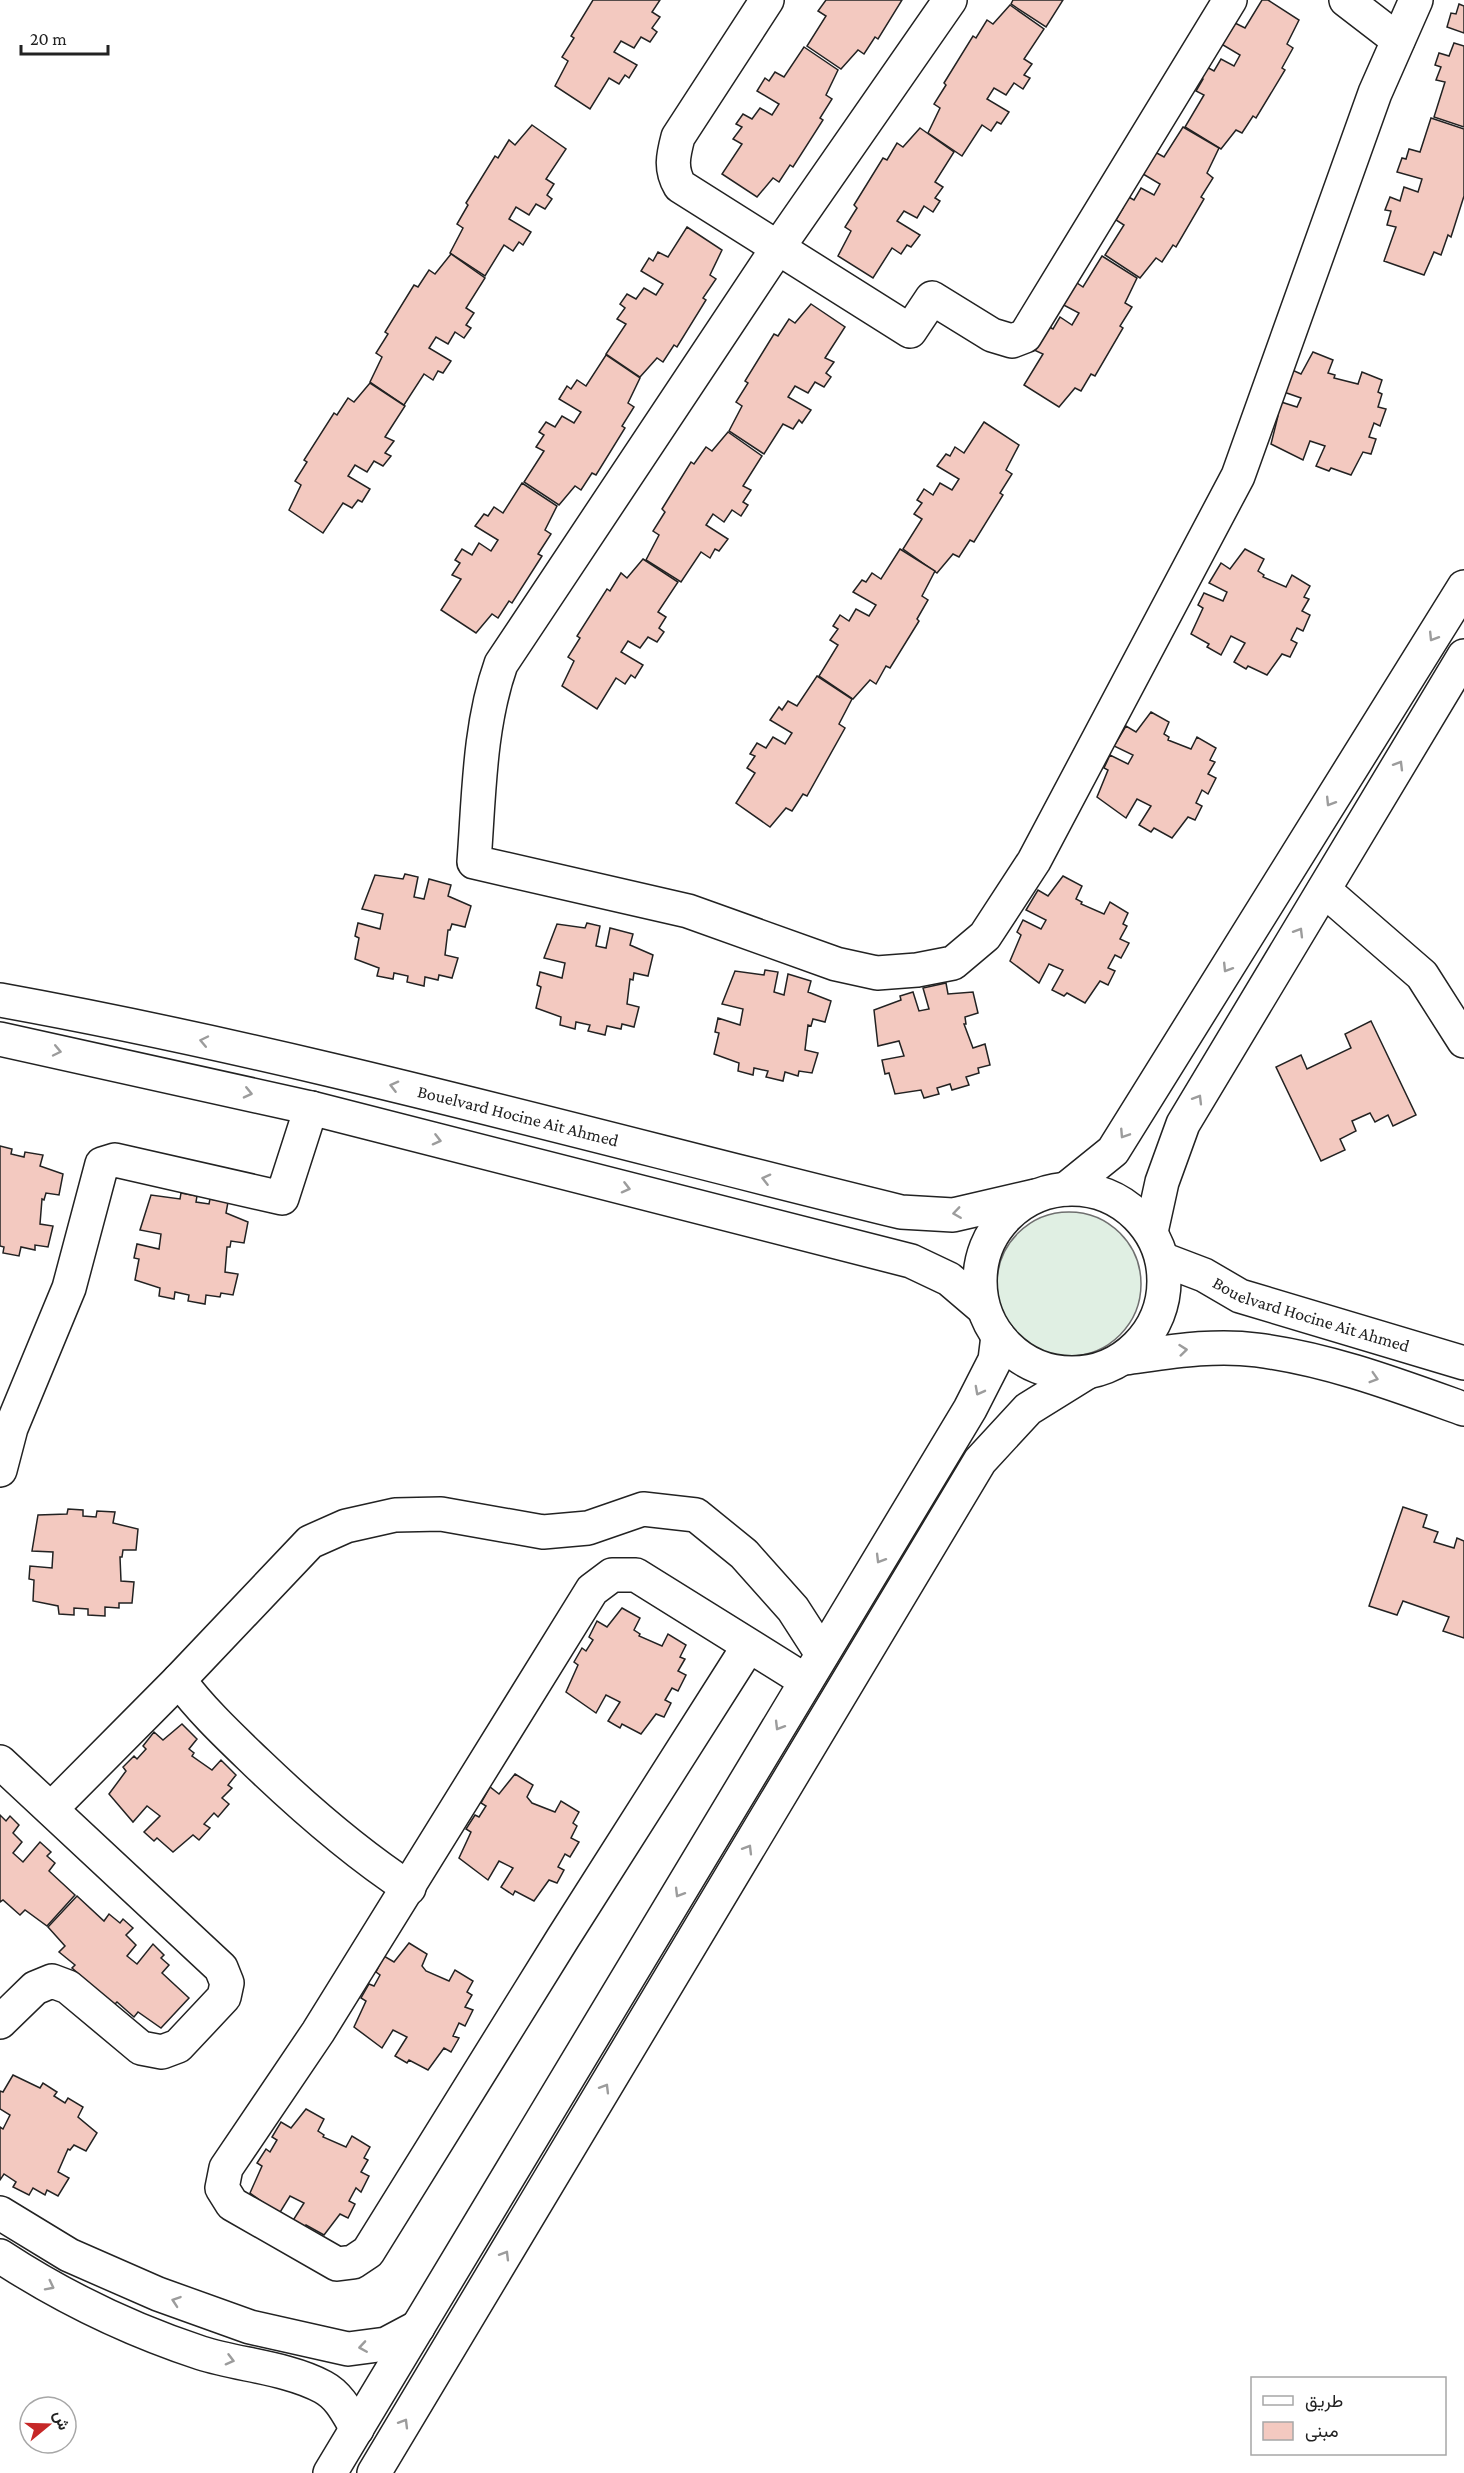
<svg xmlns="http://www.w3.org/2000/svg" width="1464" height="2473" font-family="'Crimson Pro',Vazirmatn,serif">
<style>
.green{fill:#e0efe3;stroke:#6f6f6f;stroke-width:1.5}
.building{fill:#f3c9c0;stroke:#222;stroke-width:1.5}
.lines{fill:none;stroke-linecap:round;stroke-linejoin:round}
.minor-casing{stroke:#222;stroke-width:36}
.major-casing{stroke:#222;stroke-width:36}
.minor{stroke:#fff;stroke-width:33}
.major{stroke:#fff;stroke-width:33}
.oneway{stroke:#9c9c9c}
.labels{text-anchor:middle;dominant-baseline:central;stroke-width:4.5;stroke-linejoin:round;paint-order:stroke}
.street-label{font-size:18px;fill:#222;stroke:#fff}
</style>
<rect width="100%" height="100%" fill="#fff"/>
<!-- green -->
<circle class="green" cx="1069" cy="1284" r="72"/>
<!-- building -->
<g class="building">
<path d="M593,0h67l-8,12 8,5 -8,11 5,4 -7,10 -9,-5 -7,11 -13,-7 -7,11 23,13 -8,13 -4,-3 -6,9 -10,-6 -19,31 -35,-23 13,-25 -6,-4 12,-19 -3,-2z"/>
<path d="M826,0h76l-24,39 -3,-2 -11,17 -6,-4 -17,19 -34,-23 19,-30 -8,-5z"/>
<path d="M1013,0h50l-17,27 -35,-23z"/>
<path d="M1262,0h6l31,20 -12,24 6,4 -11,20 3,2 -29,48 -3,-2 -11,17 -6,-3 -15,19 -36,-22 19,-32 -8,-4 7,-12 -5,-2 7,-11 9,5 7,-12 13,7 6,-11 -22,-13 8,-12 4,2 5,-9 10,5z"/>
<path d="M1459,4l5,2v27l-17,-6 4,-14 5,1z"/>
<path d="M1010,5l34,24 -20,30 8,5 -8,11 6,3 -7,11 -9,-6 -8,12 -12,-7 -7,11 22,13 -8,12 -4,-2 -6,9 -9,-6 -20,31 -34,-23 12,-25 -6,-4 12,-19 -2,-2 29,-47 3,2 11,-18 6,4z"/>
<path d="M1454,43l10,3v81l-30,-10 11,-35 -9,-2 5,-13 -6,-2 4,-12 10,3z"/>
<path d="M804,47l34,23 -12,25 6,4 -12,19 3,2 -30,47 -3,-2 -11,17 -6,-4 -16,19 -35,-23 20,-30 -9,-5 9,-12 -6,-3 7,-10 9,5 8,-11 12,7 7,-11 -22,-13 8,-13 4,3 6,-9 9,5z"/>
<path d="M1431,118l33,11v67l-13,41 -3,-2 -7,20 -7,-3 -10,23 -40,-14 12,-34 -9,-2 4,-14 -6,-1 5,-13 10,4 4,-14 14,5 4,-13 -25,-7 5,-14 4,1 3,-10 11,3z"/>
<path d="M532,125l34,24 -20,30 8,5 -7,11 5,4 -7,10 -9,-5 -7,11 -13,-8 -7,12 22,13 -8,13 -4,-3 -6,9 -9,-6 -19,31 -35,-23 13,-25 -6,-4 11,-19 -2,-2 29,-47 3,2 11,-18 6,5z"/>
<path d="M1183,127l36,21 -12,25 6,5 -12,19 3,2 -28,48 -3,-2 -11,17 -6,-4 -16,20 -35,-23 19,-30 -8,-5 7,-12 -5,-3 7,-10 9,5 7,-12 13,7 6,-11 -22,-13 17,-19 9,5z"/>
<path d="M920,128l34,24 -19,30 8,5 -8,11 5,3 -7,11 -9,-6 -7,12 -13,-7 -7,10 23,14 -9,12 -4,-2 -6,9 -9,-6 -19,30 -35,-22 13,-25 -6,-4 12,-19 -3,-3 29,-47 4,2 10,-17 6,4z"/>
<path d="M687,227l35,23 -12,25 6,4 -13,19 3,2 -29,47 -3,-2 -11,17 -6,-4 -17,19 -34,-23 20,-30 -9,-5 8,-11 -5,-4 7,-10 9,5 8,-11 12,7 7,-11 -22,-13 8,-13 4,3 5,-9 10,5z"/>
<path d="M451,254l34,24 -19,30 8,5 -8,12 5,3 -7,10 -9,-6 -7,12 -12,-7 -7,11 22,13 -8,12 -5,-2 -5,9 -9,-6 -20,31 -34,-23 12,-25 -6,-4 12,-19 -3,-2 29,-47 4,2 11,-17 6,4z"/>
<path d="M1102,256l35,22 -12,25 7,4 -12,19 3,2 -28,48 -4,-2 -10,17 -6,-3 -16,19 -35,-22 19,-31 -9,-4 8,-13 2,-13 9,5 7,-12 12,8 7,-12 -23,-12 18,-20 9,6z"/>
<path d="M811,304l34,23 -20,31 9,4 -8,11 5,4 -7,10 -9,-5 -7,11 -13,-7 -7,11 23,13 -9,13 -3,-3 -6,9 -10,-5 -19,30 -35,-23 13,-25 -6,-4 12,-19 -3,-2 29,-47 4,2 11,-17 6,4z"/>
<path d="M1313,352l20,8 -5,13 7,2 -1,3 24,6 4,-12 20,8 -4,12 4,2 -4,13 8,2 -6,17 -6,-3 -5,14 7,2 -5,15 -8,-2 -12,23 -20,-7 -2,3 -13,-5 9,-20 -15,-5 -7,19 -32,-16 7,-28 -4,-2 4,-13 19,6 4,-9 -20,-7 9,-22 11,5z"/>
<path d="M606,355l34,23 -12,25 6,4 -12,19 3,2 -29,47 -4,-2 -11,17 -6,-4 -16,19 -35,-23 20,-31 -8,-4 8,-12 -5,-3 7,-10 9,5 7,-11 12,7 7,-11 -22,-13 8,-13 4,3 6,-9 9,6z"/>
<path d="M370,383l35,23 -20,31 9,4 -9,12 6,3 -8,10 -9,-5 -7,11 -12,-7 -7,11 22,13 -8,13 -4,-2 -6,8 -9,-5 -20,30 -34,-23 12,-25 -6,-4 12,-19 -3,-2 30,-47 3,2 11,-17 6,4z"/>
<path d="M984,422l35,23 -13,25 6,4 -12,19 3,2 -29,47 -4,-2 -11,17 -6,-3 -16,19 -34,-24 19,-30 -8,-5 8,-11 -5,-3 7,-11 9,6 7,-12 12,7 7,-11 -22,-13 9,-12 4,2 5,-9 9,6z"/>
<path d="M728,432l34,24 -19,30 8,4 -8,12 5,3 -7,11 -9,-6 -8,12 -11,-8 -7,11 22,14 -9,12 -4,-2 -5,9 -9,-6 -20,30 -35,-22 13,-25 -6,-4 12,-19 -3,-3 29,-47 3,2 12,-17 6,4z"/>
<path d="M522,483l35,23 -12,24 6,4 -13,20 4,2 -30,47 -3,-2 -11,17 -6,-4 -16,19 -35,-23 20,-31 -9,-4 8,-12 -5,-3 7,-11 10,6 7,-12 12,8 7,-11 -23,-14 9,-12 4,2 6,-9 9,6z"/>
<path d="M900,549l35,22 -13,25 6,4 -11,19 2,2 -29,47 -4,-2 -10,18 -6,-4 -17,19 -34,-23 19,-31 -8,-5 8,-11 -5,-3 7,-11 9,6 7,-12 13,7 7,-11 -23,-13 9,-12 4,2 6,-9 9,6z"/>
<path d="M1245,549l19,10 -6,12 6,4 -1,2 23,10 6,-12 18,11 -6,11 5,2 -7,12 8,4 -7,16 -6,-3 -6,12 6,3 -7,14 -8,-3 -15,21 -19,-9 -2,3 -12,-7 11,-19 -14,-7 -10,19 -14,-8 2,-3 -18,-10 12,-26 -5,-3 6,-12 19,8 4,-9 -18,-9 12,-20 9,6z"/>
<path d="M643,559l35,23 -20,30 8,5 -7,11 5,4 -7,10 -9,-5 -8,11 -12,-7 -7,11 22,13 -8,13 -4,-3 -6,9 -9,-6 -19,31 -35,-23 12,-25 -6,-4 12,-19 -3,-2 30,-47 3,2 11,-18 6,5z"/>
<path d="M817,676l35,23 -13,25 6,4 -38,68 -4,-2 -11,17 -6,-3 -16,19 -34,-24 19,-30 -8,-5 8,-12 -5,-2 7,-11 9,5 7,-11 12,7 7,-11 -22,-13 9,-13 3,3 6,-9 9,5z"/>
<path d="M1151,712l18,10 -5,12 5,3 -1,3 23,9 6,-12 19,11 -6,12 5,2 -7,12 8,4 -8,16 -6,-4 -6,13 6,3 -7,14 -7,-3 -16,21 -18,-10 -3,4 -12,-7 12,-19 -14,-7 -11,19 -29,-21 11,-27 -4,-2 6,-13 18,9 5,-9 -19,-9 12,-20 10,6z"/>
<path d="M405,874l13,3 -4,20 10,2 5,-20 22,6 -3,11 23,10 -6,21 -13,-3 -2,6h-2l-3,25 13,3 -6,20 -13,-3 -1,5 -13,-3 -1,9 -17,-4 1,-6 -14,-3 -1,6 -16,-3 2,-8 -24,-9 4,-21 -4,-2 3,-13 22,6 3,-15 -21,-5 13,-34 28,4z"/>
<path d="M1063,876l19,10 -6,13 6,3 -1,2 23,10 6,-12 18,11 -5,11 4,2 -7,13 9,4 -8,15 -6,-3 -7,13 7,3 -7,14 -8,-4 -15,22 -18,-10 -3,3 -12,-6 11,-20 -14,-6 -10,19 -29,-22 11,-26 -4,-3 6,-12 18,9 5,-9 -20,-10 12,-20 10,6z"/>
<path d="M587,923l13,3 -4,20 10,2 4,-20 23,6 -3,11 23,10 -5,21 -14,-3 -1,7 -3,-1 -3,25 12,3 -5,20 -12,-3 -1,5 -14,-3 -2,9 -17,-4 2,-6 -14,-3 -1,7 -15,-4 1,-8 -25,-9 5,-21 -4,-2 3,-13 22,6 3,-15 -21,-5 13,-34 28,4z"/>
<path d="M765,970l13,2 -4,20 10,3 4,-21 23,7 -3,11 23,9 -6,21 -12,-3 -2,7 -3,-1 -3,25 13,3 -6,20 -13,-2 -1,5 -13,-4 -2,9 -17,-4 2,-6 -14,-3 -1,7 -15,-4 1,-8 -25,-9 5,-21 -4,-1 3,-14 22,7 3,-16 -21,-5 13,-33 29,4z"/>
<path d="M946,983l2,11 25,-2 5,21 -13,4 1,7h-2l9,24 12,-4 5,21 -12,3 1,5 -13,4 3,8 -17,5 -2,-6 -13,4 2,6 -15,4 -3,-8 -26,4 -6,-21 -4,1 -3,-14 22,-4 -5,-15 -21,5 -4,-36 27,-10 -1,-4 13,-4 6,19 10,-2 -6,-21z"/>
<path d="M1371,1021l45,94 -23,11 -5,-11 -13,7 -5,-9 -18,8 4,10 -16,8 5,11 -24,11 -45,-94 25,-12 6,14 44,-21 -6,-14z"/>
<path d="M0,1146l12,3 -1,5 13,3 1,-5 18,3 -3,11 23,8 -4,21 -13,-2 -2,7 -2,-1 -2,25 13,2 -5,21 -13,-2v5l-14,-3 -2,9 -16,-3 1,-6 -4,-1z"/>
<path d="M181,1193l16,3 -1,6 13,2 1,-5 18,3 -2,11 22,9 -4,21 -13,-2 -1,6h-3l-2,25 13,2 -5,21 -12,-2 -1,4 -14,-2 -1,9 -17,-3 1,-6 -14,-3 -1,7 -15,-3 1,-8 -25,-8 4,-21 -5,-1 3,-14 22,5 2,-15 -21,-4 11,-35 29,4z"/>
<path d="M1403,1507l24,8 -4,12 15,5 -4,10 20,6 3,-10 7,3v97l-21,-7 6,-14 -46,-16 -6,14 -28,-9z"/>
<path d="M68,1509l15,1v6l13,1 1,-6 18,1 -2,11 25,6 -2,21h-13l-1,7h-2l1,24 13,1 -2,21h-13v5l-14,-1v9l-17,-1v-6l-14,-1v7l-15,-1 -1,-8 -25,-5 1,-21 -5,-1 1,-13 22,2 1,-16 -21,-1 6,-36 29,-1z"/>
<path d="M622,1608l18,10 -6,12 6,4 -1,2 23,10 6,-12 18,11 -6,12 5,2 -7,12 8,4 -8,16 -6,-3 -7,12 6,3 -7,14 -8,-3 -15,20 -19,-10 -2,4 -12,-7 12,-19 -14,-7 -10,18 -30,-21 12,-27 -4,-3 8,-14 4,3 7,-11 -4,-3 8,-16 10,6z"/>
<path d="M182,1724l15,15 -8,10 5,4 -2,3 20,14 9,-10 15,15 -8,10 4,3 -10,10 7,6 -11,13 -4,-4 -10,11 6,4 -11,12 -6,-5 -20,17 -16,-14 -3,3 -10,-9 16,-16 -13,-10 -14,16 -24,-28 17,-23 -3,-4 11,-11 3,3 9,-10 -3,-3 11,-14 9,8z"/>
<path d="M515,1774l18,11 -6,12 5,6 23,9 6,-11 18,11 -6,11 4,3 -6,12 8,4 -9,15 -5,-3 -7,13 6,3 -7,13 -8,-3 -15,21 -19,-10 -2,4 -12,-8 12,-19 -14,-7 -11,19 -29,-22 12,-26 -5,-3 9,-14 4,2 7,-11 -5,-3 9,-16 9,7z"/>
<path d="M0,1815l6,6 4,-5 9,9 -6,8 9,9 -9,11 10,9 17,-20 11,10 -4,4 8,7 -6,8 26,24 -28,31 -22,-16 -5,5 -17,-15 -3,2z"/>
<path d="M77,1896l27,25 5,-7 11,9 3,-4 10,9 -7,7 10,10 -9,11 10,8 16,-20 11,11 -3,3 8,7 -7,8 27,25 -28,30 -23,-16 -4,5 -17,-15 -3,3 -42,-37 3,-3 -16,-13 6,-6 -17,-19z"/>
<path d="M409,1943l18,11 -5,12 4,5 23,10 6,-11 18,11 -6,11 5,3 -7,12 8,3 -8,16 -6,-3 -6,13 6,2 -8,14 -7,-4 -16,22 -19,-10 -2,3 -12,-7 12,-19 -14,-7 -11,18 -28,-21 12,-26 -5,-3 8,-14 5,2 6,-11 -4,-3 8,-16 10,6z"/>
<path d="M13,2075l27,13 3,-5 14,9 -3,4 11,7 3,-5 15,9 -5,10 19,16 -11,18 -12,-6 -4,5 -2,-1 -10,23 11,6 -11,18 -11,-6 -2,5 -12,-7 -4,7 -16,-8 3,-5 -12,-8 -4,6v-53l3,2 7,-14 -10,-6v-18l3,1z"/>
<path d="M306,2109l18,10 -6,12 6,4 -1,2 23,10 6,-11 18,11 -6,11 4,2 -7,12 8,4 -8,16 -5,-4 -7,13 6,3 -7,14 -8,-4 -16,21 -18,-10 -3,4 -11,-7 12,-19 -14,-7 -11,18 -29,-21 12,-27 -5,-3 9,-14 4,3 7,-12 -5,-3 9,-15 10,6z"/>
</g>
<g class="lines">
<!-- minor casing -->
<g class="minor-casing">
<g id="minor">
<path d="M767,0l-89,137c-5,19 -8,32 2,49l230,145 22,-33 60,37 20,6 13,-5 205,-336"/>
<path d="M950,0l-173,249 -276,415c-22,62 -22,132 -27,198l214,49 148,53 41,9 40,-3 36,-7 32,-27 49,-75 204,-385 137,-383 41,-93"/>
<path d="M1346,0l52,40"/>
<path d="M1324,890l98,85 42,66"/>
<path d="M0,1470l11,-42 58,-140 33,-124 13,-4 167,38 29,-90"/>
<path d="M748,1647l-185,291 -195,314 -15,10 -16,2 -105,-60 -10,-16 4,-20 92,-136 274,-442 20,-15h24l170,106"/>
<path d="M179,1680l131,-138 36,-16 49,-11 46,-1 102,18 45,-4 55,-19 53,6 48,39 49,55 29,45"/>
<path d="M0,1762l221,206 6,15 -3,14 -46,49 -16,6 -21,-4 -73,-61 -16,-6 -17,7 -35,34"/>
<path d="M51,1809l128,-129c23,31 51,57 78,83 48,46 97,89 152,125"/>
<path d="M0,2213l69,42 89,39 92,33 98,22 38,-5 32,-17"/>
<path d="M0,2256c61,40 131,74 201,97 38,12 87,15 122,34 17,9 25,27 34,42"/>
<path d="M330,2473l640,-1064 25,-49 3,-24"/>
<path d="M374,2473l606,-1012 48,-52 58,-36"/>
</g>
</g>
<!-- major casing -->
<g class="major-casing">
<g id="major">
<path id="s1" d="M0,1000c304,55 602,139 901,212l52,3 82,-19"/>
<path d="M0,1039l311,69 600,153 38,18 34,29"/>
<path d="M1066,1189l47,-38 351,-564"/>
<circle cx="1072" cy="1281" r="92"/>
<path d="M1151,1232l11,-50 21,-58 281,-468"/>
<path id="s2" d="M1162,1259l42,16 36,21 224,67"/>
<path d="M1125,1358c44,-6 88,-14 132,-8 71,9 140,35 207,59"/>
</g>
</g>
<!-- minor -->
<use href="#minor" class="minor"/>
<!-- major -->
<use href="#major" class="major"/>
</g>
<!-- one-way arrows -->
<defs><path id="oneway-chevron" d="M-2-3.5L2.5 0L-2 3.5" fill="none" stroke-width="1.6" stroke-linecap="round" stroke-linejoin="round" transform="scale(1.5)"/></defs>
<g class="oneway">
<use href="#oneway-chevron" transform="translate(1433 637) rotate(122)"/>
<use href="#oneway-chevron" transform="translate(1399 765) rotate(-59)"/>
<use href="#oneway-chevron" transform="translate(1330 802) rotate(122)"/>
<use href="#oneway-chevron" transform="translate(1299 932) rotate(-59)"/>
<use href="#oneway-chevron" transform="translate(1227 968) rotate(122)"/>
<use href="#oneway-chevron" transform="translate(204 1041) rotate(-168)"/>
<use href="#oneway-chevron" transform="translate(57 1051) rotate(12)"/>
<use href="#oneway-chevron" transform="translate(394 1086) rotate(-166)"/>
<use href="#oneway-chevron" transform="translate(248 1093) rotate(13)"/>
<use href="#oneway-chevron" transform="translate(1198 1099) rotate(-59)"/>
<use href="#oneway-chevron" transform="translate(1124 1134) rotate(123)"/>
<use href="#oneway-chevron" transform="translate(437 1140) rotate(14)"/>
<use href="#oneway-chevron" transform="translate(766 1179) rotate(-166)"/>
<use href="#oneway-chevron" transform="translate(626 1188) rotate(14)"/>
<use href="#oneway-chevron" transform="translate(957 1213) rotate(172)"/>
<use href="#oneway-chevron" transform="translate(1183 1350) rotate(-6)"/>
<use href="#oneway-chevron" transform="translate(1374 1378) rotate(17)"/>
<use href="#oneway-chevron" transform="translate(979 1391) rotate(118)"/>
<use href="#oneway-chevron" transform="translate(880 1559) rotate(121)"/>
<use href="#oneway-chevron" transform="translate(779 1726) rotate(121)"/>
<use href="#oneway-chevron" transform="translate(748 1849) rotate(-59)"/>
<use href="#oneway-chevron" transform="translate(679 1893) rotate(121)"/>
<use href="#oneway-chevron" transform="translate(605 2088) rotate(-59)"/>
<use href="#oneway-chevron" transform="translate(505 2255) rotate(-59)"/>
<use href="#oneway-chevron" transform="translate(50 2286) rotate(27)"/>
<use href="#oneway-chevron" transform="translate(176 2301) rotate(-161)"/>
<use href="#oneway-chevron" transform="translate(363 2347) rotate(171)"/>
<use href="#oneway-chevron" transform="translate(230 2360) rotate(15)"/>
<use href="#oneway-chevron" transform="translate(404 2423) rotate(-59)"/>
</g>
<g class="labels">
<!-- street labels -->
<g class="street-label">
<text stroke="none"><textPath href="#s1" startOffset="531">Bouelvard Hocine Ait Ahmed</textPath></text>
<text stroke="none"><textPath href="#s2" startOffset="160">Bouelvard Hocine Ait Ahmed</textPath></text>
</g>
</g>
<!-- legend -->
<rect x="1251" y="2377" width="195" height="78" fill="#ffffff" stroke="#a7a7a7" stroke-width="1.5"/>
<rect x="1263" y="2396" width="30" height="9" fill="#ffffff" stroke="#a7a7a7" stroke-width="1.5"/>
<text x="1305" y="2407" font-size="18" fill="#222222">طريق</text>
<rect x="1263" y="2422" width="30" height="18" fill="#f3c9c0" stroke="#a7a7a7" stroke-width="1.5"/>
<text x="1305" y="2437" font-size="18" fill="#222222">مبنى</text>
<!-- north arrow -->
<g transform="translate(48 2425) rotate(71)"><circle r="28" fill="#ffffff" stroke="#a7a7a7" stroke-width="1.5"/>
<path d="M0-4.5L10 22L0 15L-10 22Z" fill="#c62828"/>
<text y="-9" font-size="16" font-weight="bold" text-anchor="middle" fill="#222222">ش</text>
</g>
<!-- scale -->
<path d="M21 45v9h87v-9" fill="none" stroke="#222222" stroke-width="3"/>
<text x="30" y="45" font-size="18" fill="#222222" stroke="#ffffff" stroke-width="4.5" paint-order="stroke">20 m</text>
</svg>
